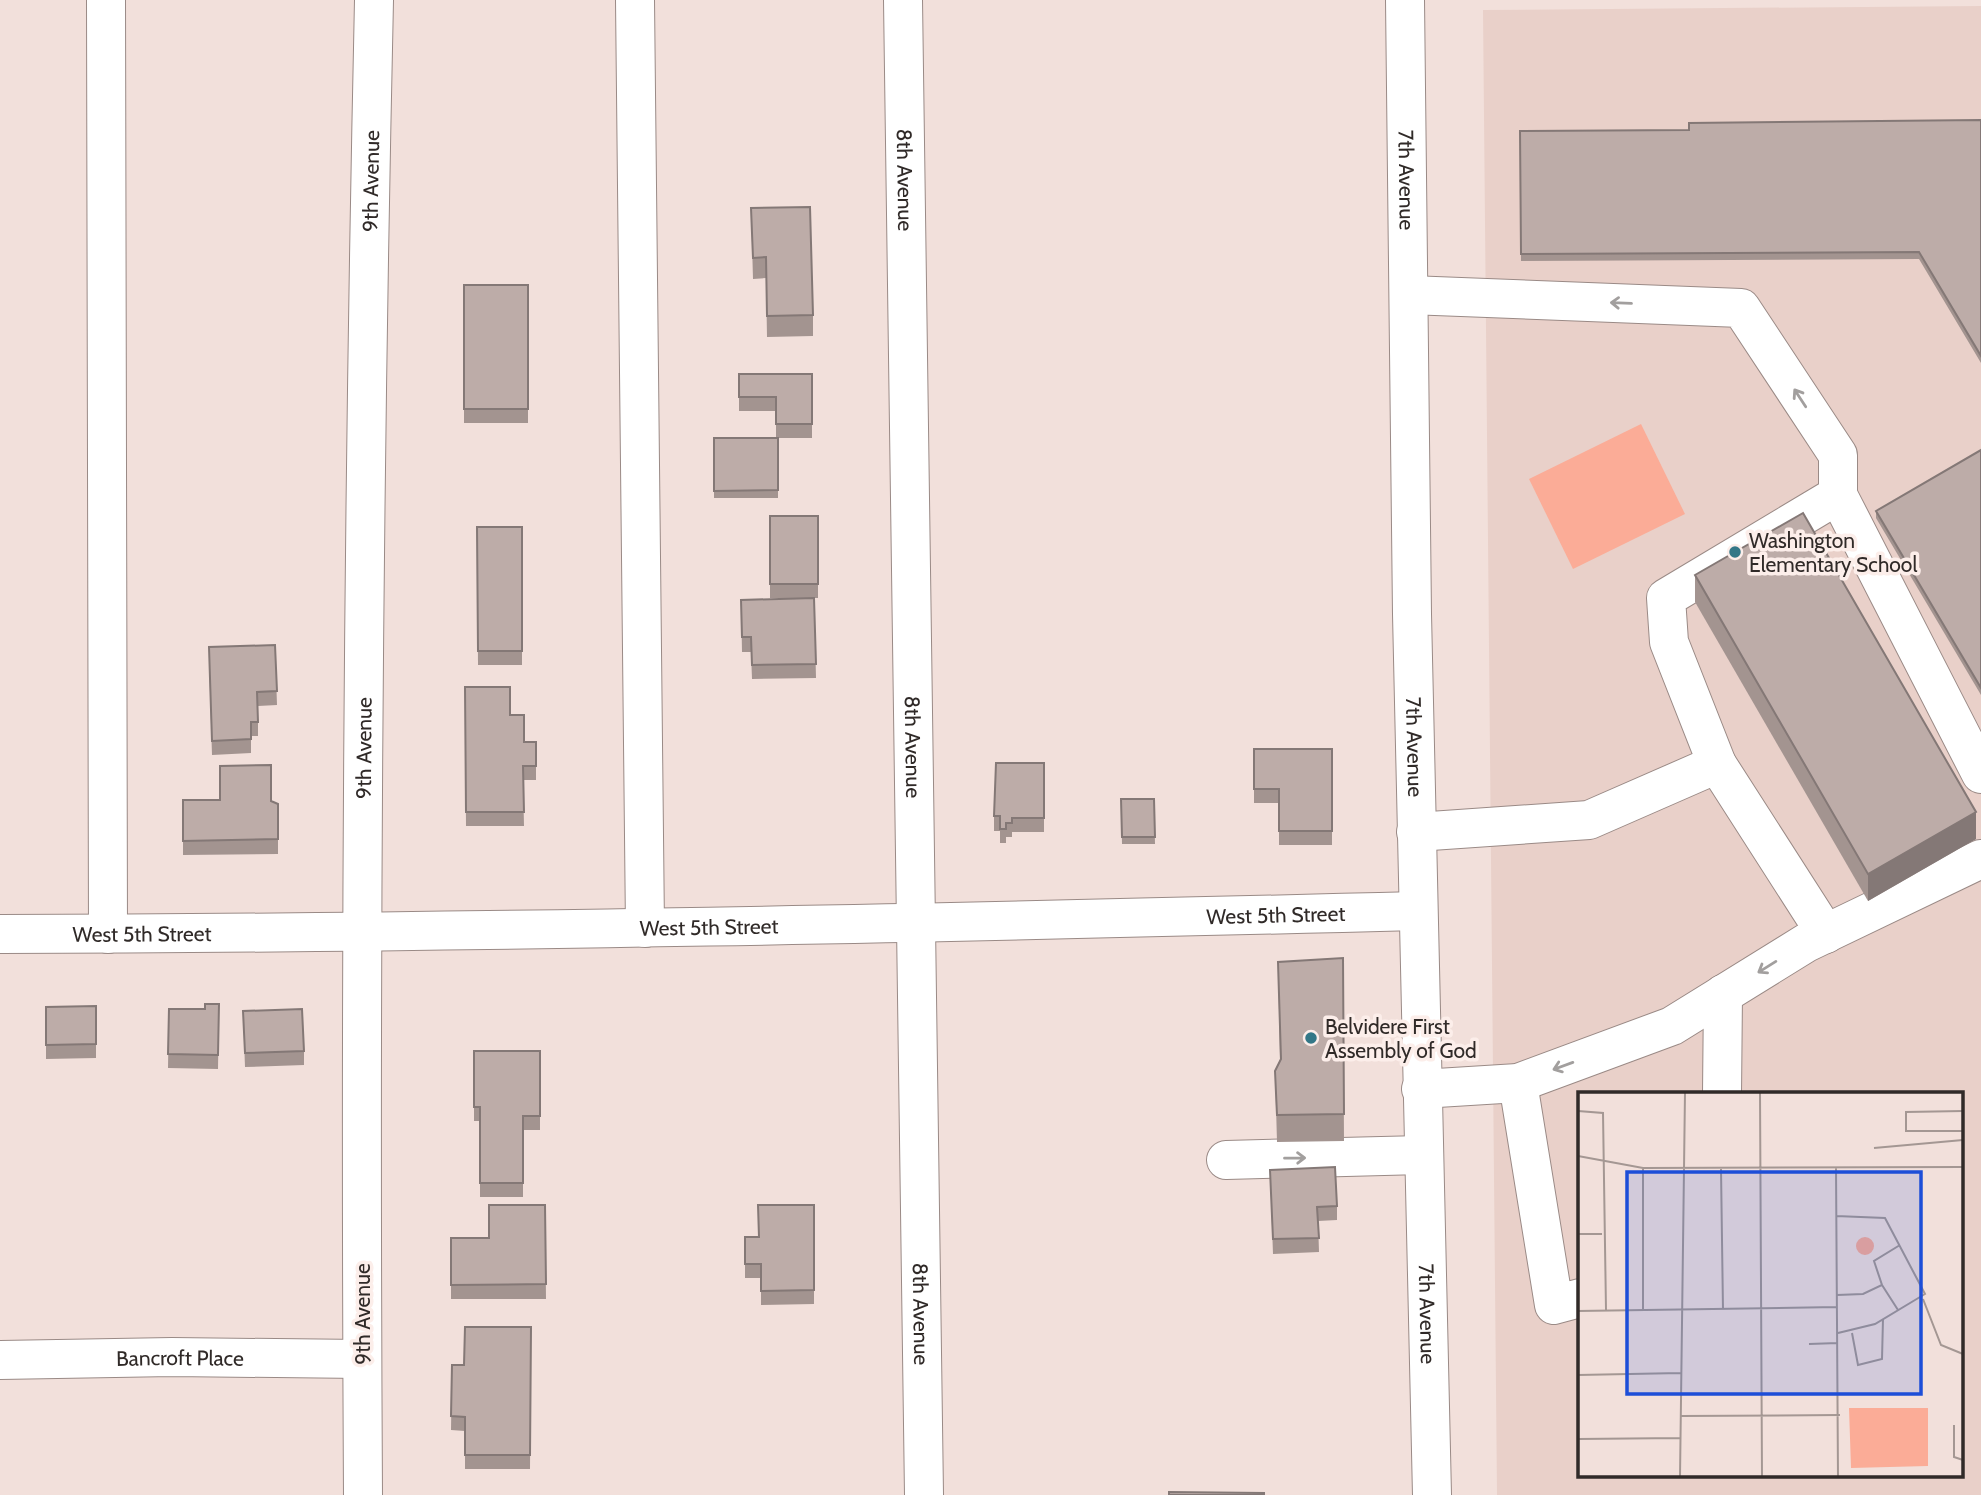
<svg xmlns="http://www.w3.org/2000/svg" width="1981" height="1495" font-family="Cabin,sans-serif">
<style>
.built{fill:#e9d0c9;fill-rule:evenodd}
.green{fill:#fbac97}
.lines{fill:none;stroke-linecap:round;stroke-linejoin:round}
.minor-casing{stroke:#9a8a86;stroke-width:40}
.minor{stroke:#fff;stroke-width:38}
.wall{fill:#a39490}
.shaded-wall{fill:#847876}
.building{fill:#bdaca8;stroke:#847876;stroke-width:2}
.oneway{stroke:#a29f9e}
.poi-dot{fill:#337787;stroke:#fceeea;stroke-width:2.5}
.labels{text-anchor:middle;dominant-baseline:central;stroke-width:7;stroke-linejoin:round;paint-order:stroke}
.street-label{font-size:21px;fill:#302a28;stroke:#fceeea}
.poi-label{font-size:21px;fill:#302a28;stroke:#fceeea;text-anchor:start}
.inset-road{fill:none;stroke:#a49793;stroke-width:2}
.view{fill:#1d4ed8;fill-opacity:0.15;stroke:#1d4ed8;stroke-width:3.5}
.inset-edge{fill:none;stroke:#302a28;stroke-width:3.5}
</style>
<rect width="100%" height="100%" fill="#f2e0db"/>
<!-- built -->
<path class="built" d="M1981,6v1489h-484l-14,-1485zM1580,1094h382v382h-382z"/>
<!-- green -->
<path class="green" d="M1641,424l44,90 -112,55 -44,-90z"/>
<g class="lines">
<!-- minor casing -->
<g class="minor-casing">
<g id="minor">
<path d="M106,0l2,934"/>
<path d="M635,0l10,928"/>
<path id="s1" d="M903,0l21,1495"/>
<path id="s2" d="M1405,0l7,614 20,881"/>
<path d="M1409,295l332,13 97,147v40l143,279"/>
<path d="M1717,764l109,170"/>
<path d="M1416,832l173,-12 128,-56 -48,-122 -3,-44 172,-103"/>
<path id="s3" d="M0,934c473,-1 945,-11 1417,-23"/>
<path d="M1518,1083l36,222 26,-7"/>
<path d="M1421,1089l97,-6 154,-57 134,-83 175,-84"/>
<path d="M1722,1094l1,-100"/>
<path d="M1226,1160l196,-5"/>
<path id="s4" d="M0,1360l172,-3 190,2"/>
<path id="s5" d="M363,1495c-3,-499 0,-997 11,-1495"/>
</g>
</g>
<!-- minor -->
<use href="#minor" class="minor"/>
</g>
<!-- wall -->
<g class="wall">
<path d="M1981,120v243l-62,-104 -398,2 -1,-130 169,-1z"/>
<path d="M751,208l62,107v21l-46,1 -1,-59 -13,1z"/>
<rect x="464" y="285" width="64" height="138"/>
<path d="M739,374h73v64h-36v-27h-37z"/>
<rect x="714" y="438" width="64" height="60"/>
<path d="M1981,450v245l-105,-177v-7z"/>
<rect x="770" y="516" width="48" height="82"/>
<path d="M477,527h45v138h-44z"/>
<path d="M1695,575l281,264 -108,62 -173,-299z"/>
<path d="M814,598l2,80 -64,1 -1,-27h-9l-1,-52z"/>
<path d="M275,645l2,60 -19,1v30h-7v17l-39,2 -3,-94z"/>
<path d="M465,687l45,28 14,27h12v38h-13l1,46h-58z"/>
<path d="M1254,749h78v96h-53v-42h-25z"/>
<path d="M1044,763v69h-32v5h-6v6h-6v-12h-6v-15z"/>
<path d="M1121,799h33l1,45h-33z"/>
<path d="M183,800l88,1 7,3v50l-95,1z"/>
<path d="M1343,958l1,183 -67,1 -2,-71 5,-11 -2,-98z"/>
<path d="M219,1004l-1,65 -50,-1 1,-59h36z"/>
<path d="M96,1006v52l-50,1v-52z"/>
<path d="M243,1011l61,40v14l-59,2z"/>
<path d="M474,1051h66v79h-17v67h-43v-76h-6z"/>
<path d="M1270,1170l67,36v14l-19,1 1,31 -46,2z"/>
<path d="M545,1205l1,94h-95v-61h38z"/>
<path d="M814,1205v99l-53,1v-27h-16v-41h14z"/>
<path d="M531,1327l-1,142h-65v-38l-14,-1 1,-65h12z"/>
</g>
<!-- shaded-wall -->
<path class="shaded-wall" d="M1976,812v27l-108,62v-27z"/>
<!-- building -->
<g class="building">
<path d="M1981,120v236l-62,-104 -398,2 -1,-123 169,-1v-7z"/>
<path d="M810,207l3,108 -46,1 -1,-59 -13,1 -2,-50z"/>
<rect x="464" y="285" width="64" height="124"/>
<path d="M739,374h73v50h-36v-27h-37z"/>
<path d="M714,438h64v52l-64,1z"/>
<path d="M1981,450v238l-105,-177z"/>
<path d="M1803,513l173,299 -108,62 -173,-299z"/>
<rect x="770" y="516" width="48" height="68"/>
<path d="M477,527h45v124h-44z"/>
<path d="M814,598l2,66 -64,1 -1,-28h-9l-1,-37z"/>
<path d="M275,645l2,46 -20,1 1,30h-7v17l-39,2 -3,-94z"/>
<path d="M465,687h45v28h14v27h12v24h-13l1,46h-58z"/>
<path d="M1254,749h78v82h-53v-42h-25z"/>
<path d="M996,763h48v55h-32v5h-6v6h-6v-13h-6z"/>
<path d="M271,765v36l7,3v35l-95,2v-41h37v-34z"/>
<path d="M1121,799h33l1,38h-33z"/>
<path d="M1343,958l1,156 -67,1 -2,-44 6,-12 -3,-97z"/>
<path d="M205,1004h14l-1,51 -50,-1 1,-45h36z"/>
<path d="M96,1006v38l-50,1v-38z"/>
<path d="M302,1009l2,42 -59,2 -2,-42z"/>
<path d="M474,1051h66v65h-17v67h-43v-76h-6z"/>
<path d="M1335,1167l2,39 -20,1 2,31 -46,1 -3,-69z"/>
<path d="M489,1205h56l1,79 -95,1v-47h38z"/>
<path d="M758,1205h56v85l-53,1v-27h-16v-27h14z"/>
<path d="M465,1327h66l-1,128h-65v-38l-14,-1 1,-51h12z"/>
<path d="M1169,1492l95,1v2h-95z"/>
</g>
<!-- one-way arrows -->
<defs><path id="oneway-shaft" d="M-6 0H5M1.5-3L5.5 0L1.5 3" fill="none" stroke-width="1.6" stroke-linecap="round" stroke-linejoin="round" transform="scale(1.75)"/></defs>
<g class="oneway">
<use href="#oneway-shaft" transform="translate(1621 303) rotate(-178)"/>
<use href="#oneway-shaft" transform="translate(1800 398) rotate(-123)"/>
<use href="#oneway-shaft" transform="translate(1767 967) rotate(148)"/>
<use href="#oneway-shaft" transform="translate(1563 1066) rotate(160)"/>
<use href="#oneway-shaft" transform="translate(1295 1158) rotate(-1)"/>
</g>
<!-- markers -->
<g class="poi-dot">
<circle cx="1735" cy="552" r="7"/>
<circle cx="1311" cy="1038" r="7"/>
</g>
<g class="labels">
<!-- street labels -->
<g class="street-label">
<text stroke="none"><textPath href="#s5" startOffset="1314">9th Avenue</textPath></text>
<text stroke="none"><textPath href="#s1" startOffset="180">8th Avenue</textPath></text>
<text stroke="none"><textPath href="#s2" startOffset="180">7th Avenue</textPath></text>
<text stroke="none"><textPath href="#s5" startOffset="747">9th Avenue</textPath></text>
<text stroke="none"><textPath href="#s1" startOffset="747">8th Avenue</textPath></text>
<text stroke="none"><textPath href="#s2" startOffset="747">7th Avenue</textPath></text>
<text stroke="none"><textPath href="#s3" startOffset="1276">West 5th Street</textPath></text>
<text stroke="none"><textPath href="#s3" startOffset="709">West 5th Street</textPath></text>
<text stroke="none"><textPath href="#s3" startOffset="142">West 5th Street</textPath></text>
<text transform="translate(362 1314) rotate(-90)">9th Avenue</text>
<text stroke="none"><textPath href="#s1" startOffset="1314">8th Avenue</textPath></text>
<text stroke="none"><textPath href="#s2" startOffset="1314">7th Avenue</textPath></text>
<text stroke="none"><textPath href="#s4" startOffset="180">Bancroft Place</textPath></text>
</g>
<!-- poi labels -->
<g class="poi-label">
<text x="1749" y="540">Washington<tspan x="1749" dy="24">Elementary School</tspan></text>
<text x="1325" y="1026">Belvidere First<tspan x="1325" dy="24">Assembly of God</tspan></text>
</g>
</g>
<!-- overview -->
<g transform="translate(1578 1092)">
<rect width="385" height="385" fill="#f2e0db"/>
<path d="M278 154a9 9 0 1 1 18 0a9 9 0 1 1-18 0ZM271,316h79v58l-77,2z" fill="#fbac97"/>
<path class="inset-road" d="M182,0l2,385M0,19l25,2 3,197M385,19l-57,1v19h57M296,56l89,-8M0,64l65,12 320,-1M65,76v142M258,76l2,309M143,77l2,141M258,124l49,2 40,76 -50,30 -37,9M0,142h24M304,193l16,25M259,203l26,-1 19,-9 -8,-24 26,-16M345,207l18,46 22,9M0,219l259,-4M274,241l6,32 24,-6 1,-40M231,252l29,-1M0,283l103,-2M103,324l159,-1M376,333v32l9,3M0,347l103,-1M102,385l5,-385"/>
<path class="view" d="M49,80h294v222h-294z"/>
<rect width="385" height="385" class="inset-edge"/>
</g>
</svg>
